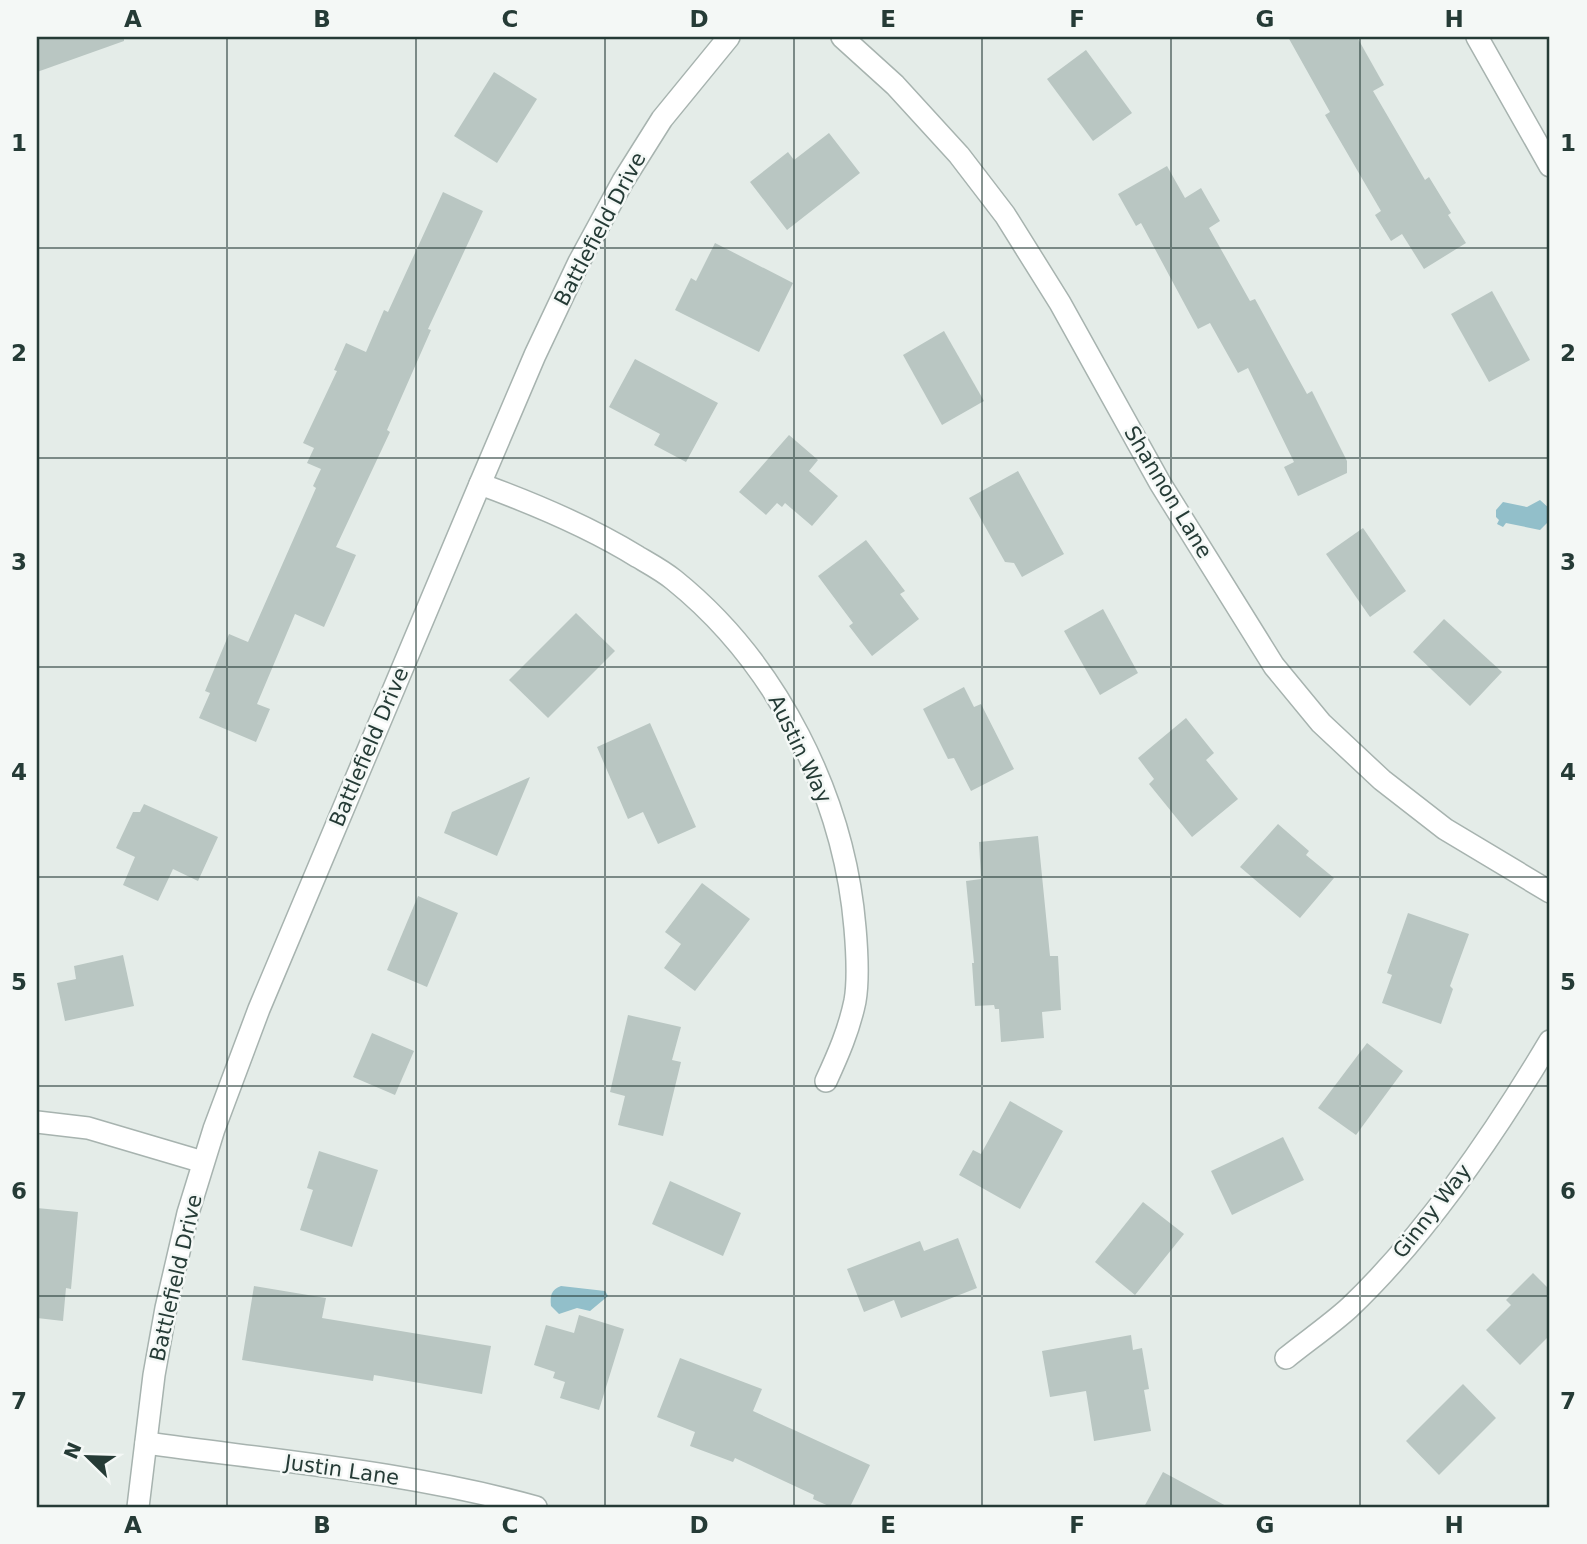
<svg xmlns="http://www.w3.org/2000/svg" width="1587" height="1544" font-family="'DejaVu Sans',sans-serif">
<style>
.water{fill:#92bfca}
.building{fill:#b9c6c2}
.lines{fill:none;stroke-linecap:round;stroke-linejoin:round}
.minor-casing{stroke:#a7b3af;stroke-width:24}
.minor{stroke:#fff;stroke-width:21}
.grid{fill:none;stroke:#253b36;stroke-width:2;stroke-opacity:0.55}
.labels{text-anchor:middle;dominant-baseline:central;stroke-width:5;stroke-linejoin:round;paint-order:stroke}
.street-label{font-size:21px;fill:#253b36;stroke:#f4f8f6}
.neatline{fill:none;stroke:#253b36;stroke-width:2.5}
.grid-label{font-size:23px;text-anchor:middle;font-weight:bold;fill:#253b36}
</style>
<rect width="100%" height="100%" fill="#e4ece8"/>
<!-- water -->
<g class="water">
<path d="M1540,500l10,9v11l-10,10 -34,-7 -3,4 -6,-3 2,-4 -3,-3v-7l7,-8 24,5z"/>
<path d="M561,1286l44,5 3,5 -18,15 -13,-3 -18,6 -8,-8c-1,-11 0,-16 10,-20z"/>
</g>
<!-- building -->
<g class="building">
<path d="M37,37h87v4l-87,31z"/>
<path d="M1288,37h69l27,48 -11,6 52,89 4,-3 22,36 -3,2 18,28 -42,26 -22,-35 -11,7 -16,-26 6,-4 -56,-96 5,-3z"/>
<path d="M1086,50l46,63 -39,28 -46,-62z"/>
<path d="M494,72l43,27 -40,64 -43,-27z"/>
<path d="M829,133l31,40 -73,57 -37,-48 38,-30 6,8z"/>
<path d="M1167,166l18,32 16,-10 19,33 -11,7 41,73 5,-2 52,95 5,-3 35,70v12l-49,23 -14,-29 10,-5 -46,-94 -10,5 -28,-50 -12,6 -57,-106 -5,3 -18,-32z"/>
<path d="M443,192l40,19 -55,118 3,1 -44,100 3,2 -54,115 20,8 -32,72 -29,-13 -38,90 13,5 -14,33 -57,-24 11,-25 -5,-2 24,-57 19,8 68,-154 -3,-2 8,-17 -14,-6 7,-15 -11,-5 34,-72 -3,-1 12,-27 20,9 18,-42 4,2z"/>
<path d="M715,243l78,40 -34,69 -84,-42 16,-32 5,3z"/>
<path d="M1492,291l38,69 -41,22 -38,-68z"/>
<path d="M944,331l40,70 -42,24 -39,-70z"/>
<path d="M635,359l83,44 -32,59 -32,-17 6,-11 -51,-27z"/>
<path d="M789,435l29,25 -9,11 29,25 -26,30 -27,-23 -3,4 -5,-4 -11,12 -27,-23z"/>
<path d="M1018,471l46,83 -42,23 -8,-14 -9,-1 -36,-64z"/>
<path d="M1363,528l43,63 -36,26 -44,-63z"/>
<path d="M866,540l39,51 -5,3 19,25 -47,37 -23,-30 4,-3 -35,-47z"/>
<path d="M1103,609l35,64 -38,22 -36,-64z"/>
<path d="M576,613l39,38 -67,67 -39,-38z"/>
<path d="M1444,619l58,53 -32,34 -57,-54z"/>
<path d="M964,687l10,20 7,-3 33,65 -43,22 -17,-33 -6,1 -25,-50z"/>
<path d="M1186,718l28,35 -8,7 32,39 -46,38 -43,-53 5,-5 -16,-21z"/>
<path d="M650,723l46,104 -38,17 -15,-32 -15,7 -31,-72z"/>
<path d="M530,777l-33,79 -53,-23 8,-21z"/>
<path d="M144,804l74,33 -20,44 -25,-12 -15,32 -35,-16 12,-28 -19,-9 17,-36h7z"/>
<path d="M1278,824l31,27 -3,4 28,23 -34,40 -60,-51z"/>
<path d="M1038,836l12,120h8l3,54 -19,2 2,26 -43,4 -2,-33h-4l-1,-4 -19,1 -3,-43h2l-8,-82 15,-2 -2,-37z"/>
<path d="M702,883l48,36 -55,72 -31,-23 17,-24 -16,-12z"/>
<path d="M418,896l40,17 -31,74 -40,-17z"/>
<path d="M1408,913l61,21 -19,52 3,3 -12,35 -59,-21 10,-28 -5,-2z"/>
<path d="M123,955l11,51 -69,15 -8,-38 19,-4 -2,-13z"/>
<path d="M628,1015l53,12 -9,33 9,2 -18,74 -45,-11 7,-29 -15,-4z"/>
<path d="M372,1033l42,18 -19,44 -42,-18z"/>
<path d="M1367,1043l36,28 -47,64 -38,-27z"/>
<path d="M1010,1101l53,30 -43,78 -61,-34 14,-25 8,4z"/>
<path d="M1283,1137l21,43 -72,35 -21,-44z"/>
<path d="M319,1151l59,19 -26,77 -52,-17 13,-40 -6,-2z"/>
<path d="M670,1181l71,32 -18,43 -71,-32z"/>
<path d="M1143,1202l41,32 -49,61 -40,-33z"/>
<path d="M37,1208l41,4 -7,77 -5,-1 -3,33 -26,-3z"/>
<path d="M958,1238l19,50 -76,30 -7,-18 -30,12 -17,-43 73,-28 4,10z"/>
<path d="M1533,1273l17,17v45l-30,30 -34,-35 25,-25 -5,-5z"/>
<path d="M254,1286l72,12 -4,20 169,28 -9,48 -108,-19 -1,6 -131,-21z"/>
<path d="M579,1315l45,14 -25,81 -39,-12 5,-16 -12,-4 2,-6 -21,-7 12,-40 28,8z"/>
<path d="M1131,1335l2,15 9,-2 7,41 -5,1 7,41 -57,10 -8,-50 -36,6 -8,-46z"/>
<path d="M680,1358l82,31 -9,22 117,54 -20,42h-19l-18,-8 1,-4 -79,-37 -2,4 -43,-16 5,-14 -38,-15z"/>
<path d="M1463,1384l33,34 -57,57 -33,-34z"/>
<path d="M1163,1472l65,35h-84z"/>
</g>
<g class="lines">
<!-- minor casing -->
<g class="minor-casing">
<g id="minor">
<path d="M842,37l53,48 64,70 46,60 55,88 100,180 114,183 47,57 61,57 63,49 105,63"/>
<path d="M1477,37l73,129"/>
<path d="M480,484c55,20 108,42 158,73 12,7 25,14 36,23 103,83 170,216 181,348 2,23 4,50 0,73 -6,29 -17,54 -29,80"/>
<path d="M37,1122l51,6 115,34"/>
<path d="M1286,1358c21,-17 43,-32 63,-50 78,-74 146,-175 201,-267"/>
<path d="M146,1443c130,18 263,29 390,64"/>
<path d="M138,1507l16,-132 12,-67 22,-95 26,-84 45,-120 221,-525 55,-129 44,-93 44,-81 39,-62 67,-82"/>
</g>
</g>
<!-- minor -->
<use href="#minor" class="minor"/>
</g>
<!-- grid -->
<path class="grid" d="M227,37v1470M416,37v1470M605,37v1470M794,37v1470M982,37v1470M1171,37v1470M1360,37v1470M37,248h1513M37,458h1513M37,667h1513M37,877h1513M37,1086h1513M37,1296h1513"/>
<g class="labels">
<!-- street labels -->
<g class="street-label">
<text transform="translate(600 229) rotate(-62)">Battlefield Drive</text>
<text transform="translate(1168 492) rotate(59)">Shannon Lane</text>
<text transform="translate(369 747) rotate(-67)">Battlefield Drive</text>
<text transform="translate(800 749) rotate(64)">Austin Way</text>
<text transform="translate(1432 1211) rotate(-52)">Ginny Way</text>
<text transform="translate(176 1278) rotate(-77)">Battlefield Drive</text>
<text transform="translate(342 1470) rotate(8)">Justin Lane</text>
</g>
</g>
<!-- border -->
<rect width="1587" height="1544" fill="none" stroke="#f4f8f6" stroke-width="77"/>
<!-- north arrow -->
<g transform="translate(88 1457) rotate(293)" stroke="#f4f8f6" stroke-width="5" paint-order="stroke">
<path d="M0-5L12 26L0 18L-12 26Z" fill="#253b36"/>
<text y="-10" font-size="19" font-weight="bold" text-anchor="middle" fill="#253b36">N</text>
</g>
<rect x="38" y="38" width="1510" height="1468" class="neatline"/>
<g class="grid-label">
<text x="133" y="27">A</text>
<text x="322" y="27">B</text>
<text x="510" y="27">C</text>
<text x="699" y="27">D</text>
<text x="888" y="27">E</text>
<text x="1077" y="27">F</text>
<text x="1265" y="27">G</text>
<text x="1454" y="27">H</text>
<text x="19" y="151">1</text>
<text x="1568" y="151">1</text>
<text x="19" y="361">2</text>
<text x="1568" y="361">2</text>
<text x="19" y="570">3</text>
<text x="1568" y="570">3</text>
<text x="19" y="780">4</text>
<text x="1568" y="780">4</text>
<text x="19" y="990">5</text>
<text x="1568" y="990">5</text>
<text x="19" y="1199">6</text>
<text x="1568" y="1199">6</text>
<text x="19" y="1409">7</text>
<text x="1568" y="1409">7</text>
<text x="133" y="1533">A</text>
<text x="322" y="1533">B</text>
<text x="510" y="1533">C</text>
<text x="699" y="1533">D</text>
<text x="888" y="1533">E</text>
<text x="1077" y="1533">F</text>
<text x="1265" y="1533">G</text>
<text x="1454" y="1533">H</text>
</g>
</svg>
